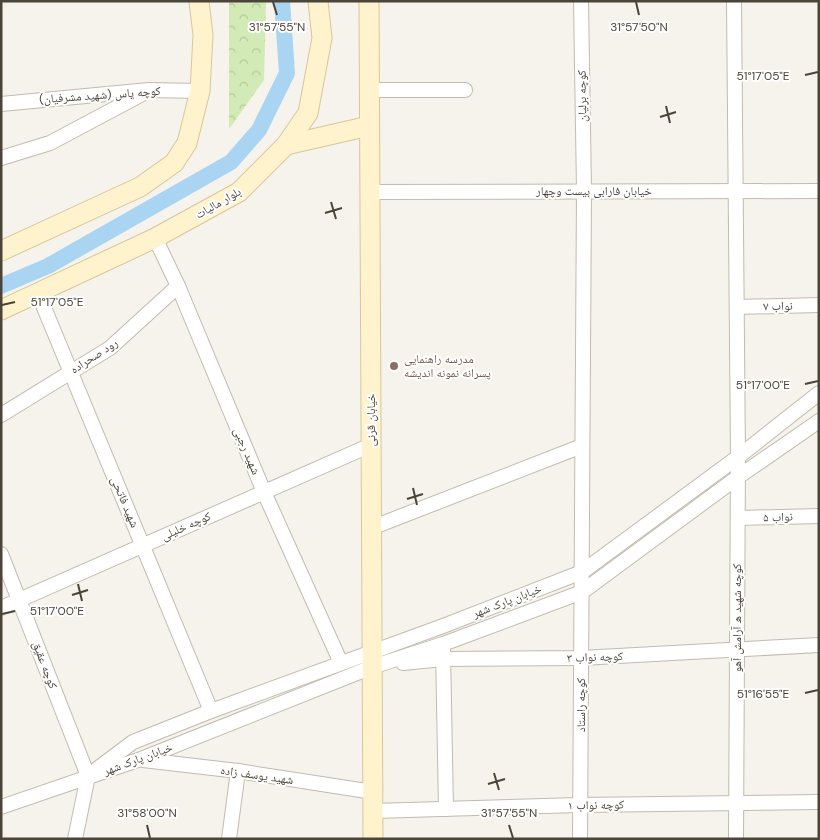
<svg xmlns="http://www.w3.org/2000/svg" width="820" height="840" font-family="'DM Sans','Noto Naskh Arabic',sans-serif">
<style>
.park{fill:url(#park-crowns)}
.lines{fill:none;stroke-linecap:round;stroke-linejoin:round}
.canal{stroke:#a9d4f2;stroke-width:16}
.street-casing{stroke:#c2bbae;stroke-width:16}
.secondary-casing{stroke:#d6c79b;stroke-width:21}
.street{stroke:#fff;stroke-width:14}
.secondary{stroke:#fff3cd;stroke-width:19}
.ticks{fill:none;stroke:#4b4439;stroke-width:2}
.education-dot{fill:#8d6e63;stroke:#fff;stroke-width:2}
.labels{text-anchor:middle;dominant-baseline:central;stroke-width:4;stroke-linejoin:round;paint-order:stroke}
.street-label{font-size:12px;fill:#4b4439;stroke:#fff}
.education-label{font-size:12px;fill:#785e54;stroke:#fff;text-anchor:start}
.ticks-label{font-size:12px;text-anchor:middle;fill:#4b4439;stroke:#fff;stroke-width:4;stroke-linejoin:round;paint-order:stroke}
</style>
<defs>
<pattern id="park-crowns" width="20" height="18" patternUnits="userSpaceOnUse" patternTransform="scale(1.25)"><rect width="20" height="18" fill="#d2eab5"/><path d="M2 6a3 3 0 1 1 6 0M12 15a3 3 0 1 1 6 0" fill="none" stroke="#b6ca9c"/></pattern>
</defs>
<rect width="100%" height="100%" fill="#f6f3ec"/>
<!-- park -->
<path class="park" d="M229,1h37l-2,79 -35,49z"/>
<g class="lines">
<!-- canal -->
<path class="canal" d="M1,286l47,-20 183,-104 28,-32 28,-57 -5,-72"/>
<!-- street casing -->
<g class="street-casing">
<g id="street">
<path d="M734,1l4,456 -2,382"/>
<path d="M369,90h96"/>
<path d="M1,104l148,-14 51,1"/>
<path d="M1,158l49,-15 94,-50"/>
<path d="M370,192l449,-1"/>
<path d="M155,238l23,48 86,206 77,171"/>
<path d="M38,293l173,418"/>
<path d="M737,307l82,-2"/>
<path d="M1,415l109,-67 68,-62"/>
<path d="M738,518l81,-2"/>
<path d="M371,528l211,-82"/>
<path d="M1,554l87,222"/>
<path d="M1,608l370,-163"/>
<path d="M443,650l3,159"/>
<path d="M403,663l40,-4 138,-1 238,-13"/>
<path d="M143,760l95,11 135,21"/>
<path d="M97,769l36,-27 78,-31 232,-85 139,-54 156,-115 81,-64"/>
<path d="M1,807l140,-48 231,-92 71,-23 139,-52 156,-115 81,-56"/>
<path d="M373,811l207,-6 239,-3"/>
<path d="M75,839l13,-63"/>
<path d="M229,839l9,-68"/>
<path d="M580,839l4,-648 -3,-190"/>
</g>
</g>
<!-- secondary casing -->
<g class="secondary-casing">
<g id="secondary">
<path d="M369,1l4,838"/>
<path d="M286,145l83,-19"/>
<path d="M1,251l139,-64 34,-24 13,-20 13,-52 3,-56 -4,-34"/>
<path d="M1,310l154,-72 84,-46 47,-47 22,-32 14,-75 -4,-37"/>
</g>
</g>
<!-- street -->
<use href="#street" class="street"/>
<!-- secondary -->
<use href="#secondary" class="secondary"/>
</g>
<!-- ticks -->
<path class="ticks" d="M273,2l4,13M636,2l3,13M805,75l13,-3M666,106l4,17M660,117l16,-5M331,202l5,17M325,213l17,-5M2,305l13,-3M805,384l13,-3M413,488l4,17M407,499l16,-5M78,584l4,17M72,595l16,-5M2,614l13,-3M805,693l13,-3M494,773l5,17M488,784l17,-5M147,825l3,13M509,825l4,13"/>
<!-- markers -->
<circle class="education-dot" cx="394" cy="366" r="5"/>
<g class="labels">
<!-- street labels -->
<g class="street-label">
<text transform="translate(100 95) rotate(-4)">کوچه یاس (شهید مشرفیان)</text>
<text transform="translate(582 96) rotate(-91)">کوچه برلیان</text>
<text x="594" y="191">خیابان فارابی بیست وچهار</text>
<text transform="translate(218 203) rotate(-30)">بلوار مالیات</text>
<text transform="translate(778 306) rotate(-1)">نواب ۷</text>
<text transform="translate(94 356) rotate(-33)">رود صحراده</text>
<text transform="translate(371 420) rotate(-90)">خیابان قرنی</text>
<text transform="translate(247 451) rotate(67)">شهید رجبی</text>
<text transform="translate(125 502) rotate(67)">شهید فاتحی</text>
<text transform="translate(778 517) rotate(-2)">نواب ۵</text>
<text transform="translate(186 526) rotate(-24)">کوچه خلیلی</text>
<text transform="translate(507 601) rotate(-21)">خیابان پارک شهر</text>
<text transform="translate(737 618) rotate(-90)">کوچه شهید ه آرامش آهو</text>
<text transform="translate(595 657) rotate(-2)">کوچه نواب ۳</text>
<text transform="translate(45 665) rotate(69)">کوچه عقیق</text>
<text transform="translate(581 705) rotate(-90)">کوچه راستاد</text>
<text transform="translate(138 759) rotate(-20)">خیابان پارک شهر</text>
<text transform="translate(257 775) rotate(8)">شهید یوسف زاده</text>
<text transform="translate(596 805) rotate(-1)">کوچه نواب ۱</text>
</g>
<!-- education labels -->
<g class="education-label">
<text x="404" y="359">مدرسه راهنمایی<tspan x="404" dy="14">پسرانه نمونه اندیشه</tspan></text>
</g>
</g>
<g class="ticks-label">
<text x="277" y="31">31°57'55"N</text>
<text x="639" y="31">31°57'50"N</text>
<text x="763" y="80">51°17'05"E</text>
<text x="57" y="306">51°17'05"E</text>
<text x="763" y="389">51°17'00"E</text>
<text x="57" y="615">51°17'00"E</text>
<text x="763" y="698">51°16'55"E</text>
<text x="147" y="817">31°58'00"N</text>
<text x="509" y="817">31°57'55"N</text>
</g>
<!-- border -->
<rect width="820" height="840" fill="none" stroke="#4b4439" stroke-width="5"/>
</svg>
